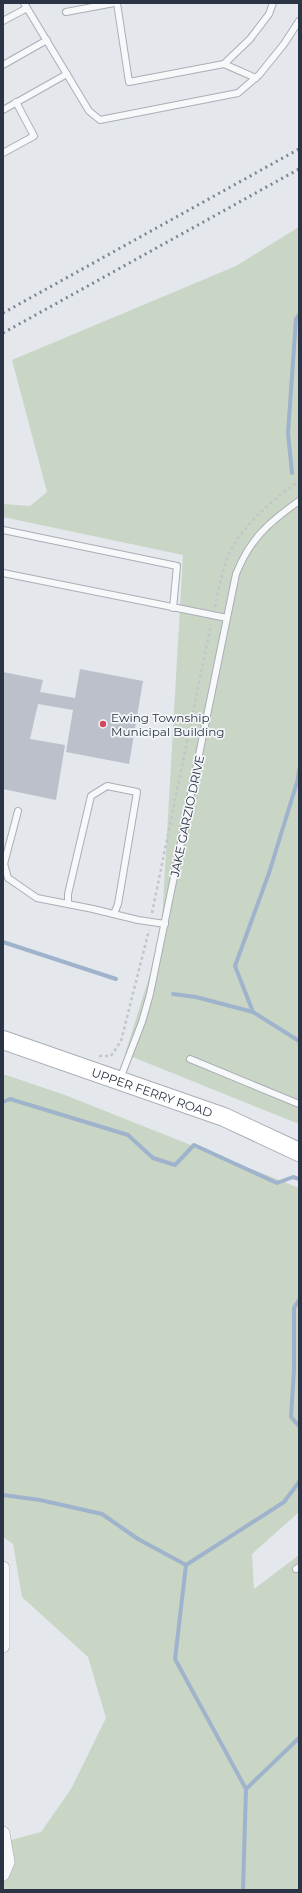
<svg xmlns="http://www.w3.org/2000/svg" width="302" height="1893" font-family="Montserrat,sans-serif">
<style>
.green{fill:#c9d6c5}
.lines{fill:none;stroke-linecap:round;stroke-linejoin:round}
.stream{stroke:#9fb4cc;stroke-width:4}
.building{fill:#bbc0ca}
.service-casing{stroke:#a9aeb7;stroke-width:8}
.minor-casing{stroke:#a9aeb7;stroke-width:14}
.secondary-casing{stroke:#a9aeb7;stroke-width:20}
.path{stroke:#c2c5cb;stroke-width:2.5;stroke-dasharray:3 3;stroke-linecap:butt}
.service{stroke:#f7f8fa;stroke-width:6}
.minor{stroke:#f7f8fa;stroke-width:13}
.secondary{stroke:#fff;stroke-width:18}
.rail{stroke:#7d8696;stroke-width:3;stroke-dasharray:2 4;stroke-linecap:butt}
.poi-dot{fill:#d1495b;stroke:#f4f6f9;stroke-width:1.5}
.labels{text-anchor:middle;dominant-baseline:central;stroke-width:3.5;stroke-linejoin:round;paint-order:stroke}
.poi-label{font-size:12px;fill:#2b3445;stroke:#f4f6f9;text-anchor:start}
.street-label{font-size:12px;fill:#2b3445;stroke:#f4f6f9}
</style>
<rect width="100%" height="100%" fill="#e4e7ec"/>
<!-- green -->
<g class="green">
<path d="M299,227v897l-174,-70 36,-115 22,-384 -180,-38v-13l27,2 17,-14 -35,-132 224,-94z"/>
<path d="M3,1074l62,21 234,93v324l-47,42 2,35 45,-34v335h-296v-53l8,3 30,-8 30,-43 35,-71 -18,-61 -66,-60 -9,-53 -10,-7z"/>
</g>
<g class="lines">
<!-- stream -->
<g class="stream">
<path d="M292,473l-4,-40 8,-114 3,-4"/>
<path d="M299,770l-1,9 -29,94 -34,93 18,46 46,29"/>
<path d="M3,942l113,37"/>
<path d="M173,994l23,3 57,15"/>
<path d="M3,1102l7,-3 118,36 25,23 22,7 19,-20 83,38 16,-6 6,2"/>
<path d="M299,1300l-5,8v62l-3,47 8,9"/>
<path d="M3,1495l37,5 62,14 36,25 48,26"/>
<path d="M246,1789l53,-51"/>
<path d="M243,1890l3,-101 -71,-130 11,-94 98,-63 15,-20"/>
</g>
</g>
<!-- building -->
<path class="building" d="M80,669l63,12 -14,83 -63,-12 7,-42 -35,-6 -8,35 35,6 -9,55 -53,-11v-117l40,8 -3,12 35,6z"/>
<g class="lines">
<!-- service casing -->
<g class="service-casing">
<g id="service">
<path d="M24,3l65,108 11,9 138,-27 21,-18 25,-31 15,-23"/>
<path d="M117,3l12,79 95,-18 26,-25 19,-25 4,-11"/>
<path d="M66,12l48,-9"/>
<path d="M3,21l24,-13"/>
<path d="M224,64l32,14"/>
<path d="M3,65l44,-25"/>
<path d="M3,110l64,-36"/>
<path d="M3,153l31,-17 -18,-34"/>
<path d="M3,530l174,36 -4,42"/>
<path d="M3,573l224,45"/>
<path d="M3,860l5,18 29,20 56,11 45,11 27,4"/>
<path d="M4,864l14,-53"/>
<path d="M68,904v-10l23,-98 16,-10 30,6 -19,112 -4,10"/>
<path d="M190,1059l109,45"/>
<path d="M120,1079l22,-57 8,-28 86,-420c14,-35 32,-51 63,-73"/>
<path d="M296,1569l3,-2"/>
</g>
</g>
<!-- minor casing -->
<g class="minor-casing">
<g id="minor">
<path d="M3,1568v78"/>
<path d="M3,1833l5,29 -5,12"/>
</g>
</g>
<!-- secondary casing -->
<g class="secondary-casing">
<g id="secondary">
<path id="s1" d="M3,1040l221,77 75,35"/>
</g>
</g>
<!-- path -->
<g class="path">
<path d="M215,607c3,-15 6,-32 12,-48 12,-31 45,-59 72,-78"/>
<path d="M152,913l59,-289"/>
<path d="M99,1056h12l10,-15 28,-111"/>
</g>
<!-- service -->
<use href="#service" class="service"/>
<!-- minor -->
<use href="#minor" class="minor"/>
<!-- secondary -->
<use href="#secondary" class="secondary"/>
<!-- rail -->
<g class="rail">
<path d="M3,313l296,-164"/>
<path d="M3,333l296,-164"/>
</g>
</g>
<!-- markers -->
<circle class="poi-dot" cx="103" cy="724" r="4"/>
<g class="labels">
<!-- poi labels -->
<g class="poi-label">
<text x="111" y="717">Ewing Township<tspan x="111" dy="14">Municipal Building</tspan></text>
</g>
<!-- street labels -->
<g class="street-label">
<text transform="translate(187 816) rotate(-78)">JAKE GARZIO DRIVE</text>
<text stroke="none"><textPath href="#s1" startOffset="158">UPPER FERRY ROAD</textPath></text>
</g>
</g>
<!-- border -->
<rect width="302" height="1893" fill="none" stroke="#2b3445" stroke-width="8"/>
</svg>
